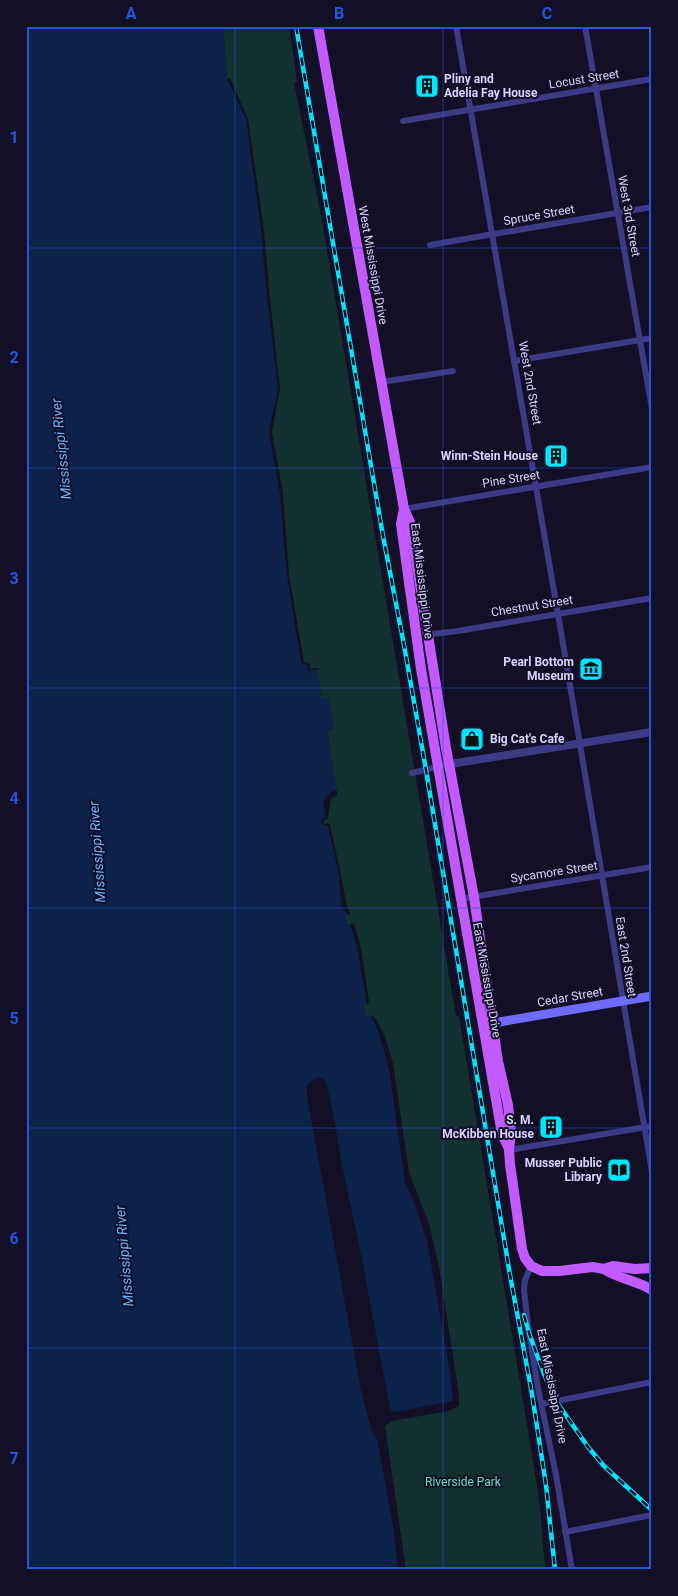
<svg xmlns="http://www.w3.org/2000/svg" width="678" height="1596" font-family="Roboto,sans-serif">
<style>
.green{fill:#12302f}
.water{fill:#0c2248}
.pier{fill:#130f26}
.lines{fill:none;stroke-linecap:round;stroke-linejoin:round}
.minor{stroke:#3d3a85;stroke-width:6}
.tertiary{stroke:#3d3a85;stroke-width:8}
.secondary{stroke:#6f6bff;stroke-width:9}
.primary{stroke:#c25bff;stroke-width:10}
.rail-casing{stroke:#00e5ff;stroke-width:4.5}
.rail{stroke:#130f26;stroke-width:2.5;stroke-dasharray:8;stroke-linecap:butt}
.grid{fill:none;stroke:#2655da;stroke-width:1;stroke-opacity:0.55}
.labels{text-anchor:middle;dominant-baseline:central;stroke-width:4;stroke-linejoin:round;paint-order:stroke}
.poi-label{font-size:12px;font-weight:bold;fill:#d9d4ff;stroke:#130f26;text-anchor:end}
.street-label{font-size:12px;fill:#d9d4ff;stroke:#130f26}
.park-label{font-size:12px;fill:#5fe0c0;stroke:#130f26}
.water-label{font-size:14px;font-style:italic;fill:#62b6ff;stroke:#130f26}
.neatline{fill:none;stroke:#2655da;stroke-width:2}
.grid-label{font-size:16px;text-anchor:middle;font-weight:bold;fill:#2655da}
</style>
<rect width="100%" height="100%" fill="#130f26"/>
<!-- green -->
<path class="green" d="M223,26h66l8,56 -3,1 27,132 135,801h3l72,433 9,57 5,64h-141l-21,-145 24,-253 -39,-156h-2l-15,-61 -46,-36 26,-165 -4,-24 6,-1 -16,-16 -15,-48 -11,-67 -11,-104 -11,-62 9,-44 -51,-309z"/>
<!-- water -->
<path class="water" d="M26,26h197l4,53 19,40 15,111 6,69 11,89 -9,44 11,62 7,80 15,91 5,-1 1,7 9,-1 5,29 7,-1 5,31 -7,1 10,62 -8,6 -3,19 -5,3v4l3,2h4l10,44 6,38 5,7 -3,1 1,8h4l8,24 8,53 -3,5 2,10 5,1 3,3 16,43 17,109 19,52 31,180 -66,14 -8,7 21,145h-378z"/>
<!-- pier -->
<g class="pier">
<path d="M230,78l18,41 16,111 6,69 10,89 -8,44 11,61 6,82 15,87 5,1 1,6 6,-1 4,1 -12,2 -1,-7 -5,1 -8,-45 -7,-46 -7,-80 -11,-62 9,-44 -11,-89 -6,-69 -15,-111 -19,-40z"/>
<path d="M333,791h4v4l-6,4 -3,19 -5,3 1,3 4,-1 2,2 10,45 7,37 4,8h-2l-7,-6 -4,-39 -10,-44 -7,-2v-4l5,-3 -3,-14 3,-6z"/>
<path d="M354,923l7,25 8,53 -2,5 -10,-59 -7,-23z"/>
<path d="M370,1014l6,5 8,15 9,29 16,109 20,52 10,42 20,129v11l-10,5 -57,10 -7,5 21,144h-8l-4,-39 -17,-92 -5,-7 -11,-42 -54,-293v-11l4,-5 9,-4 4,2 3,7 7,32 7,42 21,99 28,150 4,3 12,-2 47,-9 -3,-29 -23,-131 -14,-41 -8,-18 -16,-113 -11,-38z"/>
</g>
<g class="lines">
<!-- minor -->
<g class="minor">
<path d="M456,26l102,588 94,558"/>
<path d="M585,26l67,383"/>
<path d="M403,121l249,-42"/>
<path d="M430,245l222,-38"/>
<path d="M514,361l138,-23"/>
<path d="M382,382l71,-11"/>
<path d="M404,509l248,-42"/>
<path d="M425,635l33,-4 194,-33"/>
<path d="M412,773l38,-9"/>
<path d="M460,899l192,-32"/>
<path d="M509,1150l143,-24"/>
<path d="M531,1266l-6,14 -1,10 5,43 9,55 18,87 16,95"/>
<path d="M542,1404l110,-22"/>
<path d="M565,1532l87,-17"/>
</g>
<!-- tertiary -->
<path class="tertiary" d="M450,764l202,-32"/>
<!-- secondary -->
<path class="secondary" d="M493,1023l159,-27"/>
<!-- primary -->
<g class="primary">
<path d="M318,26l86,483 6,13 36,226 28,149 24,164 10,44 3,28 -2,17 1,14 12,85 3,9 6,8 11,5h17l34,-4 11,2 9,-3 22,3 17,-1"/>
<path d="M404,509l-3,15 20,145 81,465 7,15"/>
<path d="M604,1269c14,10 33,11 48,21"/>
</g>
<!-- rail casing -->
<g class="rail-casing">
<g id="rail">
<path d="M296,26l87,510 21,109 22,125 84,505 22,119 14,91 9,85"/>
<path d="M524,1315l5,18 15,41 12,27 32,46 16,19 48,44"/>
</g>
</g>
<!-- rail -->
<use href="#rail" class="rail"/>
</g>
<!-- grid -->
<path class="grid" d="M235,26v1544M443,26v1544M26,248h626M26,468h626M26,688h626M26,908h626M26,1128h626M26,1348h626"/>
<!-- icons -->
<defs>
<g id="building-square" transform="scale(1.25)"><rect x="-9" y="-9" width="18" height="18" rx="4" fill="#00e5ff" stroke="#130f26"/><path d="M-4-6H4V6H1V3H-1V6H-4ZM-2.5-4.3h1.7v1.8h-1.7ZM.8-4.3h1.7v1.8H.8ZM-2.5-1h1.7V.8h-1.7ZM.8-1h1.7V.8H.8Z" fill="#111"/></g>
<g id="museum-square" transform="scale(1.25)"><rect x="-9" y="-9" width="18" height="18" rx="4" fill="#00e5ff" stroke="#130f26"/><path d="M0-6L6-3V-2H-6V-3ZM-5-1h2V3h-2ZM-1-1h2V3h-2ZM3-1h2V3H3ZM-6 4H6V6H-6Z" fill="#111"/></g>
<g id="shop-square" transform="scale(1.25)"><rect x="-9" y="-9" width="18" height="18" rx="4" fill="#00e5ff" stroke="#130f26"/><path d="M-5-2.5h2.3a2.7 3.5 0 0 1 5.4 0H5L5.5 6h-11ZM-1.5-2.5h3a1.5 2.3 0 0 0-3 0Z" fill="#111"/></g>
<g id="library-square" transform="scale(1.25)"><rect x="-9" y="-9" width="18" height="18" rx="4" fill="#00e5ff" stroke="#130f26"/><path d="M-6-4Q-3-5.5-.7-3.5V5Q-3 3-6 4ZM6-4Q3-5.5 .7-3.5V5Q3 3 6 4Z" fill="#111"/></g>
</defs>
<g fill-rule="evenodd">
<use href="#building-square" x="427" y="86"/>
<use href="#building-square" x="556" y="456"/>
<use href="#museum-square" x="591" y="669"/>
<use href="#shop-square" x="472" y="739"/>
<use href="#building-square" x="551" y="1127"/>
<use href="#library-square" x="619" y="1170"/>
</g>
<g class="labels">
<!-- poi labels -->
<g class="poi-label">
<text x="444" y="79" text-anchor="start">Pliny and<tspan x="444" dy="14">Adelia Fay House</tspan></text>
<text x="538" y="456">Winn-Stein House</text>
<text x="574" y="662">Pearl Bottom<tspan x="574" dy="14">Museum</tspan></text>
<text x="490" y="739" text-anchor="start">Big Cat's Cafe</text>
<text x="534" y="1120">S. M.<tspan x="534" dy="14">McKibben House</tspan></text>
<text x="602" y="1163">Musser Public<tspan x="602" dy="14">Library</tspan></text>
</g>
<!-- street labels -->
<g class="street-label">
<text transform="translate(584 79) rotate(-9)">Locust Street</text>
<text transform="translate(539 215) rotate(-10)">Spruce Street</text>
<text transform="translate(629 216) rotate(80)">West 3rd Street</text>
<text transform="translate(373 265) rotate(80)">West Mississippi Drive</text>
<text transform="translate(530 383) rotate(80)">West 2nd Street</text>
<text transform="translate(511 479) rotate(-9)">Pine Street</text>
<text transform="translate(422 581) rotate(83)">East Mississippi Drive</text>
<text transform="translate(532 606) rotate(-9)">Chestnut Street</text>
<text transform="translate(554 872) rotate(-9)">Sycamore Street</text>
<text transform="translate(626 957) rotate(81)">East 2nd Street</text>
<text transform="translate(487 980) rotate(80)">East Mississippi Drive</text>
<text transform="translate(570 997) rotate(-10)">Cedar Street</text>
<text transform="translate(552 1386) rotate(79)">East Mississippi Drive</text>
</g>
<!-- park labels -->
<g class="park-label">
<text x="463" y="1482">Riverside Park</text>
</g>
<!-- water labels -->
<g class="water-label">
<text transform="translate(61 449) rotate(-96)">Mississippi River</text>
<text transform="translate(97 852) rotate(-94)">Mississippi River</text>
<text transform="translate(124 1256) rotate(-95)">Mississippi River</text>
</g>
</g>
<!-- border -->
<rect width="678" height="1596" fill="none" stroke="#130f26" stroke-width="55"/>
<rect x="28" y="28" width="622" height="1540" class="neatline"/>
<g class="grid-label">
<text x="131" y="19">A</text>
<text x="339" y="19">B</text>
<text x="547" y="19">C</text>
<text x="14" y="143">1</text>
<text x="14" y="363">2</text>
<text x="14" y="584">3</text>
<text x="14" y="804">4</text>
<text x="14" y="1024">5</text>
<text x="14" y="1244">6</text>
<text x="14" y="1464">7</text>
</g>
</svg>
